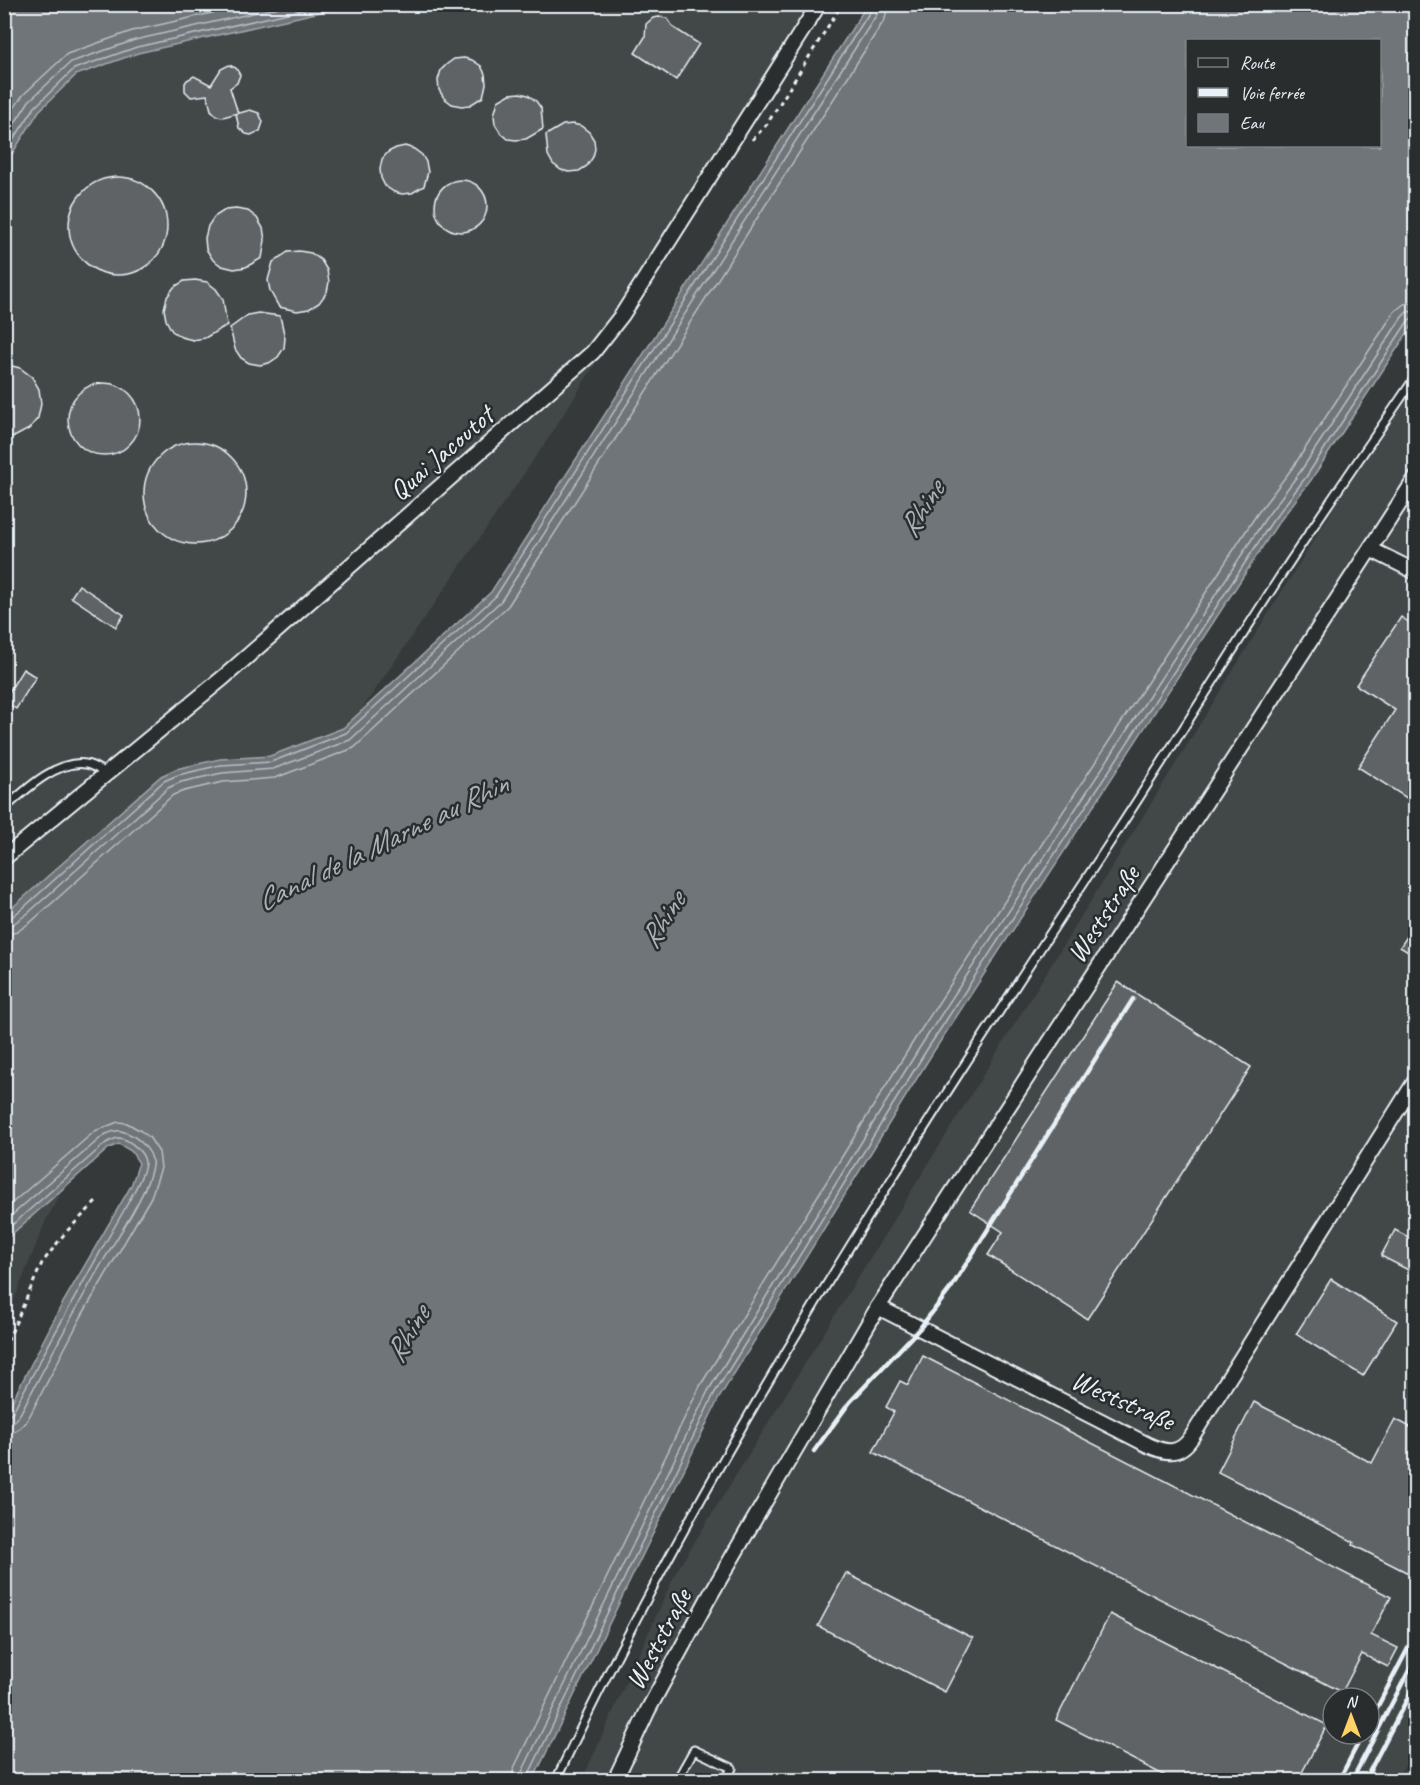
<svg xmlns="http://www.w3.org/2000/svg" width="1420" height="1785" font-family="Caveat,sans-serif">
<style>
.built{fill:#424647;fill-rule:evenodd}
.water{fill:#707579;stroke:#a0a7ac;stroke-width:1.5;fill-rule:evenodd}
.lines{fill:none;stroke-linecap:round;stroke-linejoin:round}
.shore{stroke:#b8bfc5;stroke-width:1.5}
.building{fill:#5f6365;stroke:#e8f1f8;stroke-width:1.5}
.lane-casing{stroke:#e8f1f8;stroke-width:11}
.street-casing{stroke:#e8f1f8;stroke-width:18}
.path{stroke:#e8f1f8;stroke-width:3;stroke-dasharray:4.5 4.5;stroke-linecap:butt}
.lane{stroke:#2a2d2e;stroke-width:7}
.street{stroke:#2a2d2e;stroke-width:14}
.rail{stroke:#e8f1f8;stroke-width:4.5}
.labels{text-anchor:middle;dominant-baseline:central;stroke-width:5;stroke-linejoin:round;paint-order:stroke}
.street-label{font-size:28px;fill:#e8f1f8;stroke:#2a2d2e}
.water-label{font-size:30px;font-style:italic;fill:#acb3b8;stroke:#2a2d2e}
</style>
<rect width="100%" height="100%" fill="#35393a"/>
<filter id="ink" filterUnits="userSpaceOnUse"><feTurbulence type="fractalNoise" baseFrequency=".0167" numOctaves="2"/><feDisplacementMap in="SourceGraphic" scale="12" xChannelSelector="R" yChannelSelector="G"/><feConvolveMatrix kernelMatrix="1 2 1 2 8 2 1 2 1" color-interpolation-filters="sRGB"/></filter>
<g filter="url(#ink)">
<!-- built -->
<g class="built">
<path d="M5,5h817l-274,434 -188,273 -185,280 -129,228 -41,103z"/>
<path d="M1415,376l1,1369 -19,35h-815l94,-208zM1333,1698h36v36h-36z"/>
</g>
<!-- water -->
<g class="water">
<path d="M5,4h335v1l-2,3 -200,45 -62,22 -37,36 -34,54z"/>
<path d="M867,5h548v316l-104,159 -35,46 -344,528 -213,344 -186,382h-528v-365l56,-109 70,-120 8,-23 -8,-12 -12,-7 -10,4 -104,92v-326l156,-138 15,-7 44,-10 50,-3 73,-28 148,-136zM1380,40v106h-192v-106z"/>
<path d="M1415,1754v26h-13z"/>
</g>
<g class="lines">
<!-- shore -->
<g class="shore">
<path d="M4,123l19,-28 44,-41 65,-23 120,-27"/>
<path d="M4,140l25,-39 42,-39 64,-22 158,-36"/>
<path d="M4,154l31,-47 39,-38 63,-22 191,-43"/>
<path d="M4,918h6l12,-9 142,-128 14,-6 43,-10 50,-3 75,-29 150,-137 375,-586 1,-6"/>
<path d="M4,926l9,-2 14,-10 141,-126 13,-6 41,-9 51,-4 77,-29 151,-139 376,-587 2,-10"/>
<path d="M4,935l13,-3 15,-11 141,-126 11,-4 39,-9 52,-4 79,-30 154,-142 377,-587 3,-15"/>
<path d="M4,1210l91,-79 23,-9 9,1 14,8 8,6 10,15 2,16 -10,29 -70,120 -54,104 -11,10 -12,2"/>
<path d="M4,1222l100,-87c5,-2 11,-5 17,-4 14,3 34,20 31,35 -5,29 -35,71 -50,97 -29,50 -56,102 -83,153l-7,7 -8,1"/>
<path d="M4,1232l102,-89c4,-2 9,-5 13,-5 10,1 25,14 26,24 1,11 -17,40 -22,50 -38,66 -75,133 -111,201l-8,3"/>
<path d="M511,1780l3,-12 186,-382 213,-344 344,-528 36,-47 102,-156 9,-7 12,-2"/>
<path d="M520,1780l2,-8 186,-381 212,-344 345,-528 35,-47 102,-155 5,-5 9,-1"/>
<path d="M528,1780v-4l186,-382 212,-343 345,-528 35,-46 102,-156 8,-3"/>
</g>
</g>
<!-- building -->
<g class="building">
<path d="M659,17l8,1 7,10 25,16 -23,36 -41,-27 10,-16 1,-13 7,-6z"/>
<path d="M464,58l8,2 9,6 4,8 1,10 -3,13 -13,8 -9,1 -9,-2 -8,-6 -5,-8 -1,-10 3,-10 6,-6 7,-5z"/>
<path d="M229,65l7,3 4,7 -3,8 -7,5 8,25 -15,4 -6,-1 -6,-6 -4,-15 -16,2 -6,-6v-8l2,-3 7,-4 17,9 10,-16z"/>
<path d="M520,93l8,2 8,6 5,7 2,21 -17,10 -10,1 -8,-1 -8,-7 -5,-8 -1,-9 4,-14 12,-7z"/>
<path d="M250,110l9,3 4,9 -3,9 -9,4 -5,-1 -7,-6 -3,-14z"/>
<path d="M573,124l8,2 8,6 5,8 1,9 -2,8 -6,9 -8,5 -10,1 -8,-2 -8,-6 -5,-9 -2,-20 17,-10z"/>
<path d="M405,146l9,3 8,6 4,7 2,10 -4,14 -12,7 -10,1 -8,-2 -9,-6 -4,-8 -1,-9 2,-10 6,-7 8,-4z"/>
<circle cx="118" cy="226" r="49"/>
<circle cx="461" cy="206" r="26"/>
<path d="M236,209l12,2 9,7 6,10 2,12 -3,18 -16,9 -12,2 -12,-3 -9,-6 -7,-11 -1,-11 3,-12 6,-9 11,-7z"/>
<path d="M299,251l12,2 10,7 6,10 2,12 -2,10 -8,11 -10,6 -12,2 -18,-4 -9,-16 -2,-11 5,-18 15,-10z"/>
<path d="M195,280l12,2 9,7 7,10 4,26 -22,13 -12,2 -12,-3 -9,-6 -6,-11 -2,-11 3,-12 7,-10 10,-6z"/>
<path d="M258,313l22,3 5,22 -1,10 -6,9 -9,6 -9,2 -11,-2 -8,-5 -6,-9 -5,-21 18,-13z"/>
<path d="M4,364l16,4 12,9 7,12 2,15 -3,14 -9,11 -13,7 -12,2z"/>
<circle cx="104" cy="419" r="36"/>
<circle cx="195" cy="493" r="51"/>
<path d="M79,585l45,30 -8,12 -45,-30z"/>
<path d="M1401,617l15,10v177l-58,-37 37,-57 -39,-25z"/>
<path d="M23,669l13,8 -20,32 -12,-9z"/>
<path d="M1416,923v34l-16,-10z"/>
<path d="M1118,982l133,85 -164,252 -99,-64 15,-23 -33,-22z"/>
<path d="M1395,1230l21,11v33l-35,-18z"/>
<path d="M1331,1279l66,42 -34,55 -67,-42z"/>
<path d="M923,1356l468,241 -20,38 27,13 -10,19 -26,-13 -20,38 -469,-240 21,-40 -8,-5 14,-26 8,4z"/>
<path d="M1254,1402l118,61 23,-44 21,11v147l-63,-32 1,-3 -136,-70z"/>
<path d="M846,1573l127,65 -28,54 -127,-66z"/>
<path d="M1110,1614l217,111 -29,55h-125l-117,-60z"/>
</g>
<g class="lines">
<!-- lane casing -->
<g class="lane-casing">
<g id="lane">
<path d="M4,809c20,-18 53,-50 82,-45 7,1 15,7 22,10"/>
<path d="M556,1780c154,-327 352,-631 551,-933 59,-90 116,-182 174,-272 44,-67 90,-133 135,-199"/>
<path d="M677,1780l17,-30 38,18 -6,12"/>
</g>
</g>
<!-- street casing -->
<g class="street-casing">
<g id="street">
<path d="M1370,549l46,23"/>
<path d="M4,858l220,-181 369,-325 29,-37 197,-311"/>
<path d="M878,1307l270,138c17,8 31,11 43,-7l225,-358"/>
<path d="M615,1780l33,-70 60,-111 170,-292 538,-829"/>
</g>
</g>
<!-- path -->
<g class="path">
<path d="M752,140l15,-16 75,-120"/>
<path d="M4,1349l38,-86 23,-30 33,-33"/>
</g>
<!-- lane -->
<use href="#lane" class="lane"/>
<!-- street -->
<use href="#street" class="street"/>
<!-- rail -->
<g class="rail">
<path d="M814,1451l36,-49 70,-74 31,-40 182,-289"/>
<path d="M1369,1723l47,-90"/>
<path d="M1339,1780l24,-46"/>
<path d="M1352,1780l64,-123"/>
<path d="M1365,1780l51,-98"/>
</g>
</g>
</g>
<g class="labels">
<!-- street labels -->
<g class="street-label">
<text transform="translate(441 453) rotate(-41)">Quai Jacoutot</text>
<text transform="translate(1103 914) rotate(-57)">Weststraße</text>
<text transform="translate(1123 1400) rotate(24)">Weststraße</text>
<text transform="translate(658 1639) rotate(-62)">Weststraße</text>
</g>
<!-- water labels -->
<g class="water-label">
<text transform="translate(921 509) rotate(-58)">Rhine</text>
<text transform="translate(382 842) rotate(-26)">Canal de la Marne au Rhin</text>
<text transform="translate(662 920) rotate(-58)">Rhine</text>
<text transform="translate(407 1334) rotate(-60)">Rhine</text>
</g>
</g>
<!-- margin -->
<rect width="1420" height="1785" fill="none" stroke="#2a2d2e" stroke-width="24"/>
<rect x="12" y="12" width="1396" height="1761" fill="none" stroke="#e8f1f8" stroke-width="2" filter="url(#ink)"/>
<!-- legend -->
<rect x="1186" y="39" width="195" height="108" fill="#2a2d2e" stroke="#767b7f" stroke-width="1.5"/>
<rect x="1198" y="58" width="30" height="9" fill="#2a2d2e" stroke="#767b7f" stroke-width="1.5"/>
<text x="1240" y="69" font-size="18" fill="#e8f1f8">Route</text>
<rect x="1198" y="88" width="30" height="9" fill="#e8f1f8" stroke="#767b7f" stroke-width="1.5"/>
<text x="1240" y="99" font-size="18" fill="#e8f1f8">Voie ferrée</text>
<rect x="1198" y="114" width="30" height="18" fill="#707579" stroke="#767b7f" stroke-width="1.5"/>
<text x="1240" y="129" font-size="18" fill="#e8f1f8">Eau</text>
<!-- north arrow -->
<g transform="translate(1351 1716)"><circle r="28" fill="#2a2d2e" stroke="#767b7f" stroke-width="1.5"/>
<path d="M0-4.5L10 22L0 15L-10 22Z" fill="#ffd166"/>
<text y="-9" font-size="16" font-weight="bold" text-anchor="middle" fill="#e8f1f8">N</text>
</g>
</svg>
